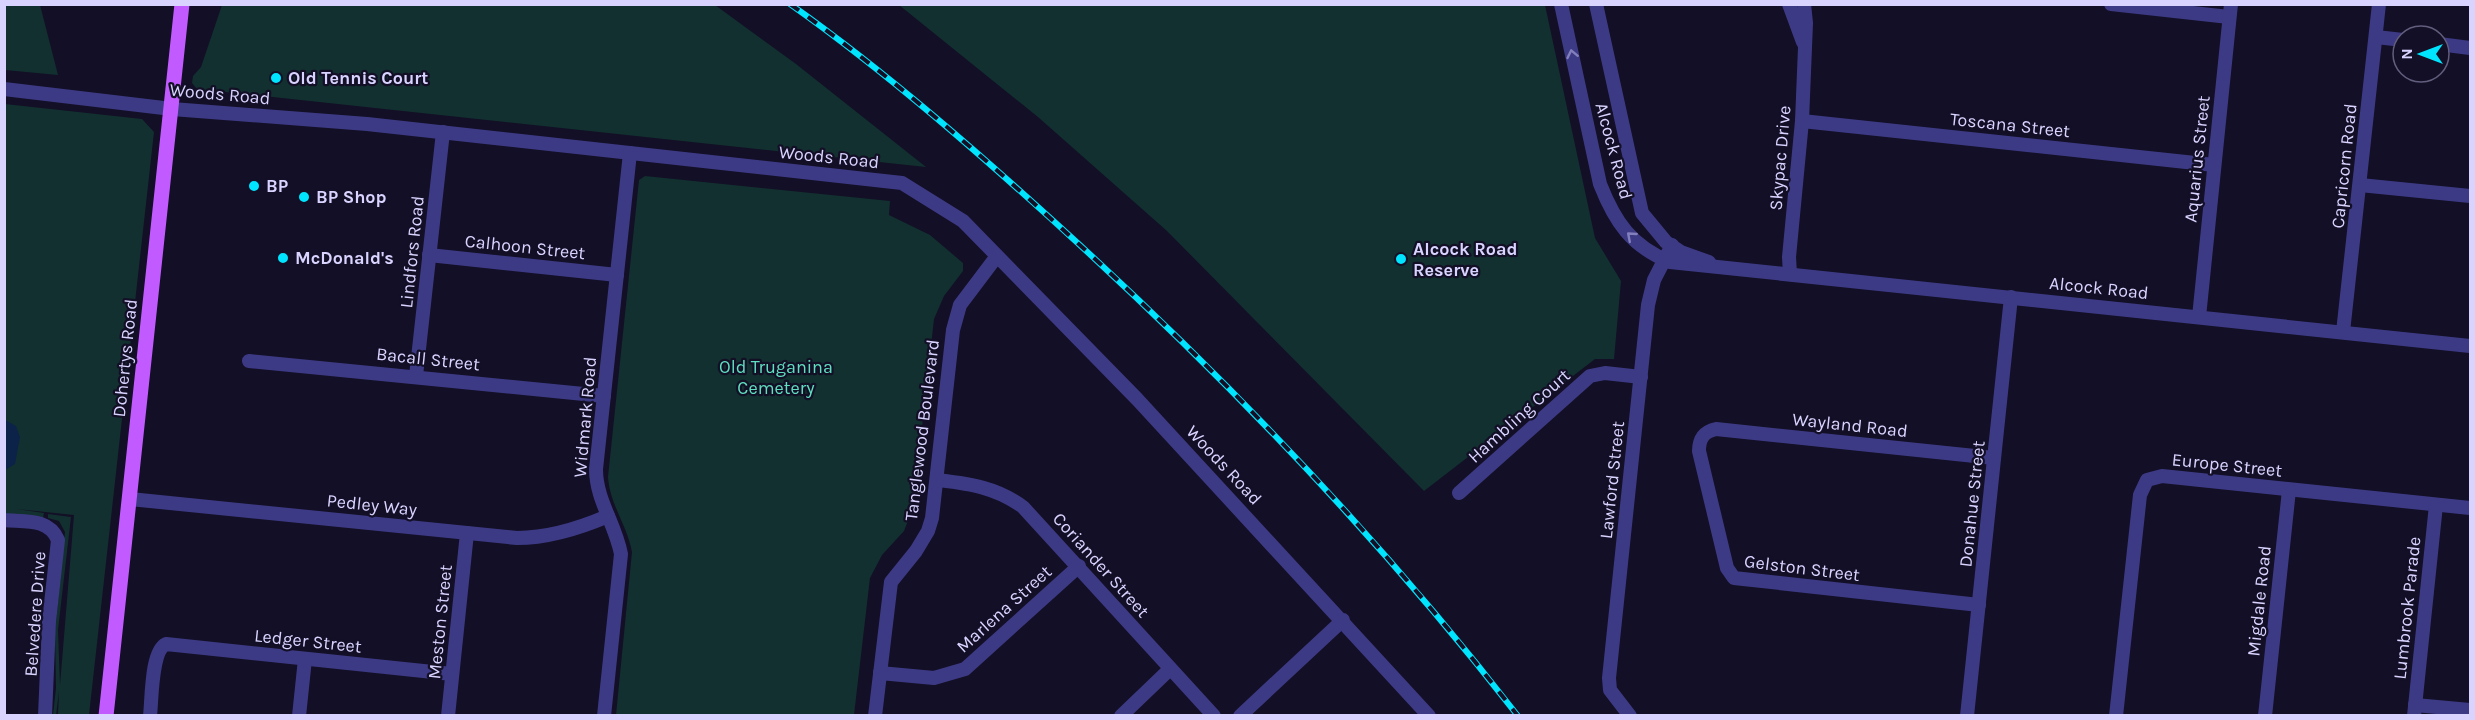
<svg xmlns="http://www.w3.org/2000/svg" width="2475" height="720" font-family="Karla,sans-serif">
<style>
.green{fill:#12302f}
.water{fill:#0c2248}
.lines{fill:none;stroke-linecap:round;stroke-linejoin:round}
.minor{stroke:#3d3a85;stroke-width:14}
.major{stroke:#c25bff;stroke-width:15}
.rail-casing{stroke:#00e5ff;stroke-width:6}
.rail{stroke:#130f26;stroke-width:4;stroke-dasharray:11;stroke-linecap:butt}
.oneway{stroke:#837fbc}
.poi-dot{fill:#00e5ff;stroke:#130f26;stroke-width:2}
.labels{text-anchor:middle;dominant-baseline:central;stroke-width:4.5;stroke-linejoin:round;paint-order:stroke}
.poi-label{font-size:18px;font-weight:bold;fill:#d9d4ff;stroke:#130f26;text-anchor:start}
.street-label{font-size:18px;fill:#d9d4ff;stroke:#130f26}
.park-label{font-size:18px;fill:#5fe0c0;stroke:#130f26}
</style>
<rect width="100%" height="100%" fill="#130f26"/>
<!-- green -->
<g class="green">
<path d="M5,4l35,1 18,70 -53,-5z"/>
<path d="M222,5h493l81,59 130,103 -729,-78 -5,-6 1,-7 8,-9z"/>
<path d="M899,5h646l50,233 26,43 -7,78h-19l-171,132 -257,-260 -129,-114z"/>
<path d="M5,104l137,15 12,13 -65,583h-31l1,-24 -3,24h-3l3,-27 -1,-55 10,-101 -6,-11 -11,-3v-4l23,3 -13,113 2,55 14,-170 -57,-6 27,4 -1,5 -38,-4z"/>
<path d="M645,176l245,25 -1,14 41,20 33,28v8l-19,25 -10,23 -21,189 -9,23 -22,24 -12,23 -16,137h-238l16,-163c-5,-27 -22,-47 -24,-75l31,-297z"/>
</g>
<!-- water -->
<path class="water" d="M5,420l11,6 4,11 -5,27 -10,6z"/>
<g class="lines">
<!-- minor -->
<g class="minor">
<path d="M1561,4l39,180c15,38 31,62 70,78l800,84"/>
<path d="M1596,4l46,209 24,29 15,10 28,10"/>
<path d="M1789,4l14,38"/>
<path d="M2111,4l118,13"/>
<path d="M2376,37l27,3"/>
<path d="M2439,44l31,4"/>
<path d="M4,89l168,20 195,15 535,59 61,38 174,178 292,317"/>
<path d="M1802,121l412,44"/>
<path d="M2360,185l110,11"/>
<path d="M429,255l188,20"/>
<path d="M1790,274l-1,-17 13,-136 4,-98 -2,-19"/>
<path d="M2199,317l32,-313"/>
<path d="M2343,332l36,-328"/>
<path d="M249,361l355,35"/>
<path d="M416,376l27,-244"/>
<path d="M938,480c32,4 58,7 85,27l191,209"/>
<path d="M1459,493l131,-117 15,-3 36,4"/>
<path d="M130,499l387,39c31,0 63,-10 91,-22"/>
<path d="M4,520c21,2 45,-2 54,20l-9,82 -4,94"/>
<path d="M1979,605l-245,-27 -7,-10 -28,-117c0,-12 4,-19 17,-22l278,29"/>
<path d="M880,673l54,5 31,-9 114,-103"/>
<path d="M2415,705l55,5"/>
<path d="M150,716c2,-17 1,-65 16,-72l286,30"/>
<path d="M299,716l6,-57"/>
<path d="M448,716l19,-183"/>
<path d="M604,716l17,-162c-6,-31 -25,-54 -25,-85l34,-316"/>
<path d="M875,716l16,-134 25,-31 12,-20 4,-13 21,-188 7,-25 37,-49"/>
<path d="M1121,716l49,-47"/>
<path d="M1240,716l103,-96"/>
<path d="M1630,716l-20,-26 -1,-12 39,-373 6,-25 18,-35"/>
<path d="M1967,716l44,-419"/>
<path d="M2116,716l24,-221 7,-15 15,-4 308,32"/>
<path d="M2265,716l24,-226"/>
<path d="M2414,716l22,-211"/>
</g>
<!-- major -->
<path class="major" d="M106,716l76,-712"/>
<!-- rail casing -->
<g class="rail-casing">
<path id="rail" d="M790,4c99,70 191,151 280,232 162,148 313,306 448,480"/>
</g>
<!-- rail -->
<use href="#rail" class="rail"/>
</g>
<!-- one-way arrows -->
<defs><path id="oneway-chevron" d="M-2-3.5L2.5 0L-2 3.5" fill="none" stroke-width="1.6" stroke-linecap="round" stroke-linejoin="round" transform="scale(1.5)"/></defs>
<g class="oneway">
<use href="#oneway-chevron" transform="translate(1572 54) rotate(-102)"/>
<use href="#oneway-chevron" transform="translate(1631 236) rotate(-139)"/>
</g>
<!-- markers -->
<g class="poi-dot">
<circle cx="276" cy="78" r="6"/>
<circle cx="254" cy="186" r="6"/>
<circle cx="304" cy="197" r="6"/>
<circle cx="283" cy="258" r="6"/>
<circle cx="1401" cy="259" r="6"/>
</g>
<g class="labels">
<!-- poi labels -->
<g class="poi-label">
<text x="288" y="78">Old Tennis Court</text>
<text x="266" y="186">BP</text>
<text x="316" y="197">BP Shop</text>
<text x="1413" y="249">Alcock Road<tspan x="1413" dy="21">Reserve</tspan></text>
<text x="295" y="258">McDonald's</text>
</g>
<!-- street labels -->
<g class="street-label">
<text transform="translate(220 94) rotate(5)">Woods Road</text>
<text transform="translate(2010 125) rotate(6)">Toscana Street</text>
<text transform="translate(1614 151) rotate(75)">Alcock Road</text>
<text transform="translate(829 157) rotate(6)">Woods Road</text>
<text transform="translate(1780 158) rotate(-85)">Skypac Drive</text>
<text transform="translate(2197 159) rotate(-84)">Aquarius Street</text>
<text transform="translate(2344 166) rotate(-84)">Capricorn Road</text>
<text transform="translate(525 247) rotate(6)">Calhoon Street</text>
<text transform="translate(412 252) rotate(-84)">Lindfors Road</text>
<text transform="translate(2099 288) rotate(6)">Alcock Road</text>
<text transform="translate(125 358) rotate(-84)">Dohertys Road</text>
<text transform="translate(428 359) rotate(6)">Bacall Street</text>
<text transform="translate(1519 416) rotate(-42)">Hambling Court</text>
<text transform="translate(585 417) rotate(-85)">Widmark Road</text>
<text transform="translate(1850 425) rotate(6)">Wayland Road</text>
<text transform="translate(922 430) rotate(-83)">Tanglewood Boulevard</text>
<text transform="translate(1224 465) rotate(47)">Woods Road</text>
<text transform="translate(2227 465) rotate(6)">Europe Street</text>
<text transform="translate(1612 480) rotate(-84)">Lawford Street</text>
<text transform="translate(1972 504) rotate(-84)">Donahue Street</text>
<text transform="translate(372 505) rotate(6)">Pedley Way</text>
<text transform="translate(1101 565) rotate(48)">Coriander Street</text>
<text transform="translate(1802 568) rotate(7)">Gelston Street</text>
<text transform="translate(2259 601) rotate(-84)">Migdale Road</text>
<text transform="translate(2407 608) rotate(-84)">Lumbrook Parade</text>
<text transform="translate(1004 609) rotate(-42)">Marlena Street</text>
<text transform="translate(35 614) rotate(-86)">Belvedere Drive</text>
<text transform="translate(440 622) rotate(-84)">Meston Street</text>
<text transform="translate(308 641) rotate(6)">Ledger Street</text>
</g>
<!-- park labels -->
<g class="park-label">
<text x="776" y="367">Old Truganina<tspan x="776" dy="21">Cemetery</tspan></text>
</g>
</g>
<!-- border -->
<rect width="2475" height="720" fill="none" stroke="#d9d4ff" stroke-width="12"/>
<!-- north arrow -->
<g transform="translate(2421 54) rotate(270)"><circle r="28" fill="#130f26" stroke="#625e7d" stroke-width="1.5"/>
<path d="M0-4.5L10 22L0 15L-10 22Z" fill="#00e5ff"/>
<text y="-9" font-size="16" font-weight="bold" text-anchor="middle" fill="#d9d4ff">N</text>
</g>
</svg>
